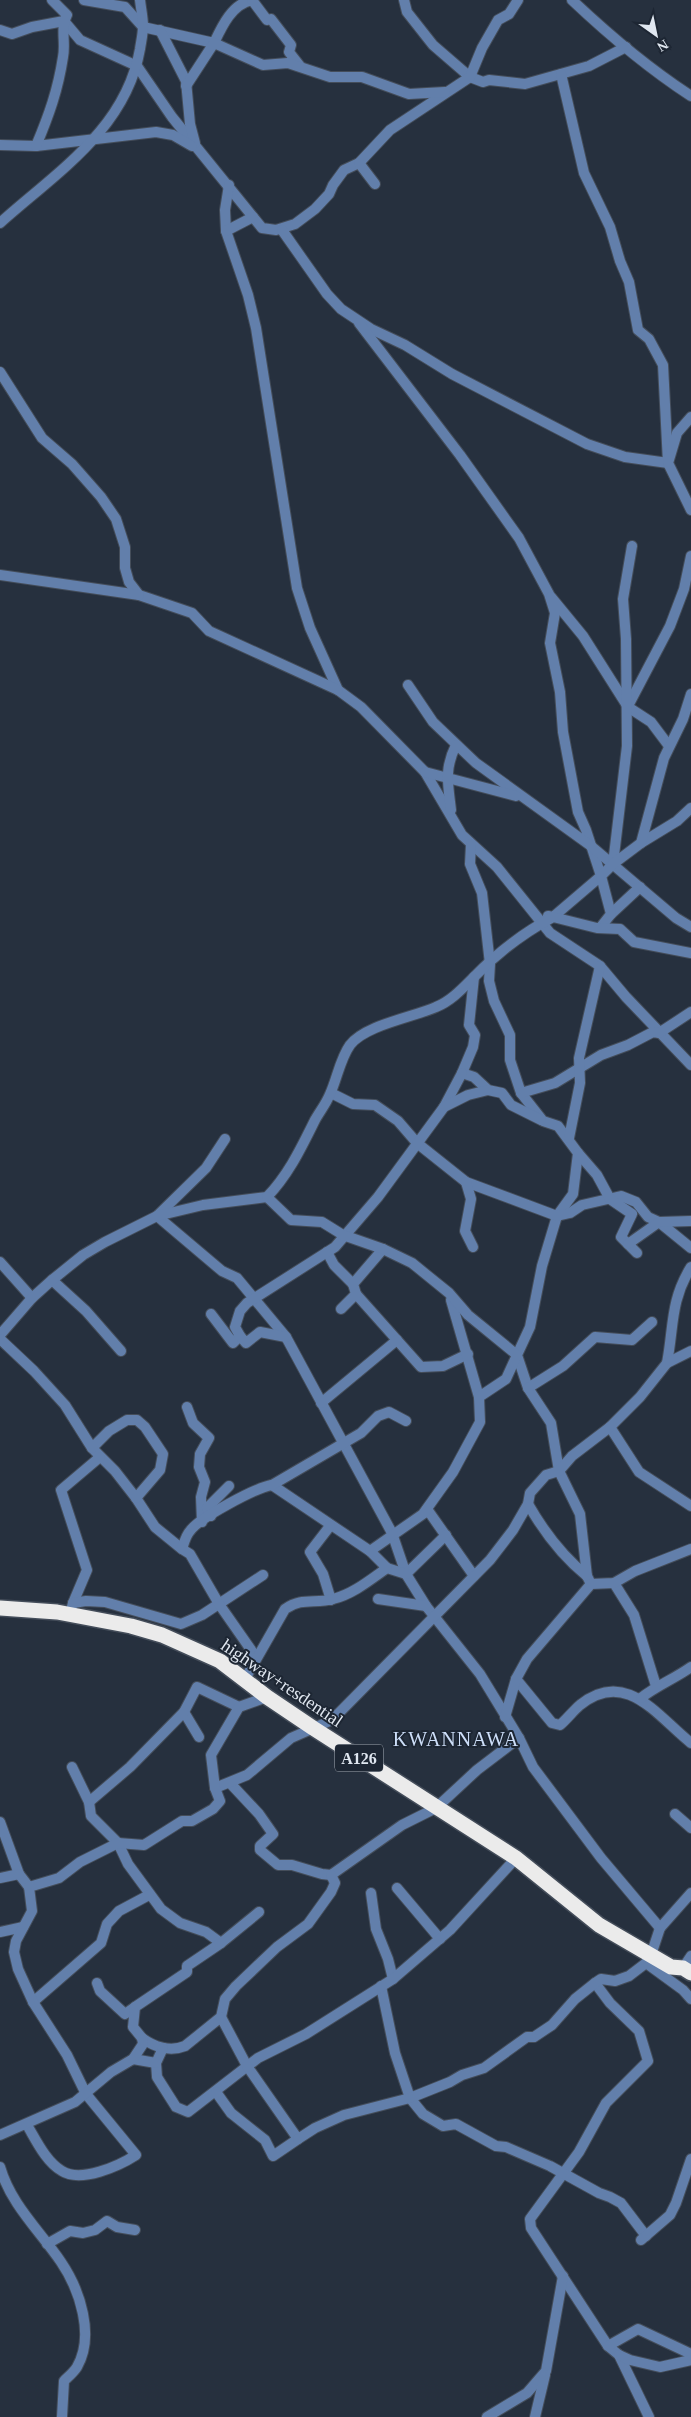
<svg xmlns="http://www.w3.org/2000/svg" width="691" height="2417" font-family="'Times New Roman',serif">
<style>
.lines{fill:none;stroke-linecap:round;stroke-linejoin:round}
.street-casing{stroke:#444d5a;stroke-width:12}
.highway-casing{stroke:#444d5a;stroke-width:18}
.street{stroke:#627fab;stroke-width:10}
.highway{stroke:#ebebeb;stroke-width:15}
.labels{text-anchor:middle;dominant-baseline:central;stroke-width:4;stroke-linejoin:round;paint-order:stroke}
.shield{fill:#1d2633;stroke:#a6adb7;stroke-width:1}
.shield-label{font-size:16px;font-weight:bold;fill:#e0e7f0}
.street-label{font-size:18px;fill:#e0e7f0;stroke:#1d2633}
.quarter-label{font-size:20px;letter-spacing:1px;fill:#cddef8;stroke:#1d2633}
</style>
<rect width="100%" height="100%" fill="#26303e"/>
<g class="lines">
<!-- street casing -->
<g class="street-casing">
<g id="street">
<path d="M84,0l41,7 18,20 71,16c8,-17 18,-39 38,-43"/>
<path d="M252,0l15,20 4,-1 20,26 -2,7 11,14"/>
<path d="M404,0l3,12 26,33 37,32 13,5 6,-2 36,4 64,-18 37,-19"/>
<path d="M572,0c37,35 76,68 119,96"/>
<path d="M64,21l16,19 57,26 35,51 90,111 14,2 19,-6 20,-15 14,-15 4,-9 11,-15 15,-7 31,-33 80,-53 12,-29 16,-28 11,-6 9,-14"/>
<path d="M0,30l12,4 20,-7 32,-6"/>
<path d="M160,30l26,51 4,43 5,19"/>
<path d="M186,86l28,-43 49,22 25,-2 42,14h32l47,17 36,-2"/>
<path d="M0,145l36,1 120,-14 17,3 19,11"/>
<path d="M36,146c13,-31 22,-56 27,-89 3,-14 -3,-29 4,-42l-15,-15"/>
<path d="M359,163l16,21"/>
<path d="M229,185l-4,25 1,21 22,64 8,33 41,260 13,40 28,62 23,17 64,65 37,63 35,32 53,66 50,33 26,31 65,68"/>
<path d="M0,223c57,-51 126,-94 140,-174 1,-7 3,-15 3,-23 0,-8 -2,-17 -3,-26"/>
<path d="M282,230l45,64 14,15 30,20 34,16 47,29 135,70 38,13 43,6 -5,-98 -14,-26 -11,-9 -9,-48 -9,-21 -10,-34 -26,-54 -23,-99"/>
<path d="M226,231l27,-14"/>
<path d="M359,323l101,132 59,83 30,56 6,19 -5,30 10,49 3,40 15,80 8,18 15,46 -48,41 -5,-1"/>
<path d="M0,372l42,66 30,26 29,33 15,22 9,28v21l4,14 10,13 53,18 17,18 129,59"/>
<path d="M691,417l-14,16 -9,30 23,47"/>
<path d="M0,575l139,20"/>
<path d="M551,597l32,39 45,71 23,15 18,24"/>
<path d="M408,685l25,37 43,41 115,83 85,72 15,9"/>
<path d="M628,706l42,-80 14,-37 7,-33"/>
<path d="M425,772l91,24"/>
<path d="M451,810c-3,-26 -7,-41 5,-65"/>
<path d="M641,843l36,-22 14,-13"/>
<path d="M471,844l-1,20 12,29 8,71 -1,17 5,20 16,34v25l11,33 22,28 15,5 20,27 -5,41 -16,22 -15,50 -12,61 -13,28 11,33 23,35 8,48 21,43 7,62 4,8"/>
<path d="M613,864l14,-118 -1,-107 -3,-40 9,-53"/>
<path d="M611,914l29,-27"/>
<path d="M600,928l11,-14 -10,-38 12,-12 28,-21 23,-85 19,-39 8,-25"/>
<path d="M474,977l-5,48 6,10 -2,12 -11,26 12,4 14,13 14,3 9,12 30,15"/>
<path d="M331,1093l22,11 22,1 23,16 19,22 49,39 91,34 13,-3 12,-8 39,-9 15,6 12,15 11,5 32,26"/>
<path d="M521,1093l34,-10 46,-28 27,-10 25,-13 6,1 32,-21"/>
<path d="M444,1107l18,-34"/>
<path d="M569,1138l11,-55 -1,-25 21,-92"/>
<path d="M225,1139l-19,29 -49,48 65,55 15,7 49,59 106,196 14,41 20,32 54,68 39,64 14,29 68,91 59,70"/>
<path d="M578,1153l19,22 13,24 22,15 -11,23 16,16"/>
<path d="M466,1182l5,17 -6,32 8,16"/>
<path d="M628,1244l31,-22 32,-1"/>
<path d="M327,1252l7,13 19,19"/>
<path d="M0,1262l32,36"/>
<path d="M52,1280l34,31 35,40"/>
<path d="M356,1294l65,73 22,-1 25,-12"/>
<path d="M451,1300l28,97"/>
<path d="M341,1309l15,-15 -3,-10 30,-35"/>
<path d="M211,1314l22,29 7,-7"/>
<path d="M0,1335l32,-37 20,-18 31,-25 22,-13 52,-26 46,-11 64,-8c22,-23 34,-49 48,-77 5,-9 11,-16 15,-26 7,-15 10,-35 20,-49 15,-20 64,-28 86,-38 15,-6 27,-19 38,-30 22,-23 51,-45 79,-60l44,11 23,1 14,13 57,11"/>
<path d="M286,1337l-26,-5 -14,11 -6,-7 -5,-9 5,-16 7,-8 88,-56 43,-50 66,-90 24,-12 20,-5"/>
<path d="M0,1339l34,32 31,34 27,43 23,23 21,27 19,29 27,22"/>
<path d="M667,1363c7,-37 3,-62 24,-96"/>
<path d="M528,1388l35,-22 32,-29 37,3 20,-18"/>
<path d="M321,1403l76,-63"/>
<path d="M187,1407l6,16 16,15 -9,16 -1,13 6,15 -4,15 1,25"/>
<path d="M610,1427l29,45 52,34"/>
<path d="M92,1448l17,-17 18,-11h10l8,7 18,27 -3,16 -24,28"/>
<path d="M272,1485l98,66"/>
<path d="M528,1504c16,28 34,52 59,72"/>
<path d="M427,1509l47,67"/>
<path d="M211,1516l-4,-8 22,-22"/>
<path d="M330,1526l-20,26 13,22 8,26"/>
<path d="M387,1568l19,6 40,-39"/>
<path d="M614,1583l20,32 22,71"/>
<path d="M378,1599l48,7"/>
<path d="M73,1603l14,-33 -26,-80 39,-33"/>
<path d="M70,1614l3,-11 13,-2 19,1 76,22 21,-9 61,-40"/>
<path d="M256,1657l-37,-53 -29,-50 -8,-5c2,-6 4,-14 8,-18 9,-13 65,-43 82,-46l89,-52 17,-17 11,-4 17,9"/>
<path d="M245,1679l40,-70c17,-12 30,-5 48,-10 20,-5 37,-19 54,-31l-17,-17 53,-37 30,-42 27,-50 -1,-25 27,-18 11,-24 -49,-40 -19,-22 -37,-30 -29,-14 -40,-14 -21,-13 -31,-2 -24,-23"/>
<path d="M516,1679l36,44 8,2c7,-6 13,-14 20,-20 46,-37 77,11 111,38"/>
<path d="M641,1698c15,-12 33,-19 50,-31"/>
<path d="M184,1712l15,25"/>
<path d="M505,1717l11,-38 11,-20 64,-75 23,-1 21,-12 56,-22"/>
<path d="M72,1767l17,35 2,14 27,27 10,21 33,45 19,14 26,9 15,11"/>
<path d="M230,1783l29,31 14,20 -13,12v4l18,15h14l30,9 9,1 71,-50 34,-17 41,-38 42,-32"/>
<path d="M215,1788l32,-13 44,-37 41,-18 158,-160 23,-30 15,-26 2,-11 16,-18 13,-4 13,-15 38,-29 30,-30 27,-34 24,-12"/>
<path d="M89,1802l41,-35 54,-55 13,-25 42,20"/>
<path d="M675,1814l16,14"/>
<path d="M0,1822l19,52 10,13"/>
<path d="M0,1878l19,-4"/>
<path d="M397,1888l43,51"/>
<path d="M371,1893l5,36 12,30 5,20"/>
<path d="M0,1932l23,-5"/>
<path d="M646,1963l37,27 8,9"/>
<path d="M683,1968l8,-12"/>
<path d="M97,1983l3,8 25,23 10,-7"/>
<path d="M595,1983l15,20 29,28 9,30 -42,42 -27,49 -49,67 1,9 77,118 11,9 30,62"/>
<path d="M381,1986l14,67 15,45 13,16 20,12 13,-2 40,22 10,1 44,19 49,27 11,4 11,6 25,33"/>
<path d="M33,2002l68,-59 6,-19 12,-13 30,-16"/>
<path d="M142,2038c12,9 28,14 43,8l36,-29 4,-18 11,-13 41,-39 31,-23 23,-32 4,-9 -4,-8"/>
<path d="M163,2048l-7,15 1,14 19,30 12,5 70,-54 48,-24 87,-55 57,-49 66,-72"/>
<path d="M133,2059l23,4"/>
<path d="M216,2092l15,21 34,27 8,16 25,-17 -51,-73 -26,-49"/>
<path d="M27,2125c9,15 19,37 35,46 19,12 57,-5 74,-16l-50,-61 -19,-39 -34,-53 -15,-33 -4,-17 2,-11 16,-30 -3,-24 30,-9 21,-16 38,-19 26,2 38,-24h10l21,-12 7,-8 -5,-13 -4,-33 28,-48 28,-10"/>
<path d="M0,2135l75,-33 36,-30 22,-13 10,-15 -1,-6 -9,-11 2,-20 52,-35v-6l34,-23 38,-31"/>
<path d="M298,2139l17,-11 29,-13 66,-17 40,-16 12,-7 22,-7 43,-31h7l18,-12 23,-26 20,-16 6,-4 14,2 14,-5 17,-13 5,-8 9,-27 31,-35"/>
<path d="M0,2167c11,38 40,64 61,95 19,28 34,74 16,105 -3,5 -9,10 -13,14l-2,36"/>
<path d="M641,2240l29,-25 6,-12 15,-44"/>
<path d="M47,2244l23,-13 13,2 12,-3 12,-9 10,6 18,3"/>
<path d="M608,2346l30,-17 53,25"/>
<path d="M619,2355l11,5 30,7 31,-7"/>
<path d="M487,2417l40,-24 19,-22 17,-95"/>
<path d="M535,2417l10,-42"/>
</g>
</g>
<!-- highway casing -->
<g class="highway-casing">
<path id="highway" d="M0,1608l57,4 74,14 31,9 58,26 47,36 46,31 203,130 83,67 72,42 12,1 8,5"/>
</g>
<!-- street -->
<use href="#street" class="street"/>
<!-- highway -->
<use href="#highway" class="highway"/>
</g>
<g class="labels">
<!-- shield labels -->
<rect class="shield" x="335" y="1744.5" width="48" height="27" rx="4"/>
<g class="shield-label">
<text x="359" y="1758">A126</text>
</g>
<!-- street labels -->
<g class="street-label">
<text transform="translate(282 1683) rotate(34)">highway+resdential</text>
</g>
<!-- quarter labels -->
<g class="quarter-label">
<text x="456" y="1739">KWANNAWA</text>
</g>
</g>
<!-- north arrow -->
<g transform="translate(656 35) rotate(147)" stroke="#1d2633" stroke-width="4" paint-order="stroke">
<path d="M0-4L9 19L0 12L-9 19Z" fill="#e0e7f0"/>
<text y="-8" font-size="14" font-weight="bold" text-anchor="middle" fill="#e0e7f0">N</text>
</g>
</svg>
